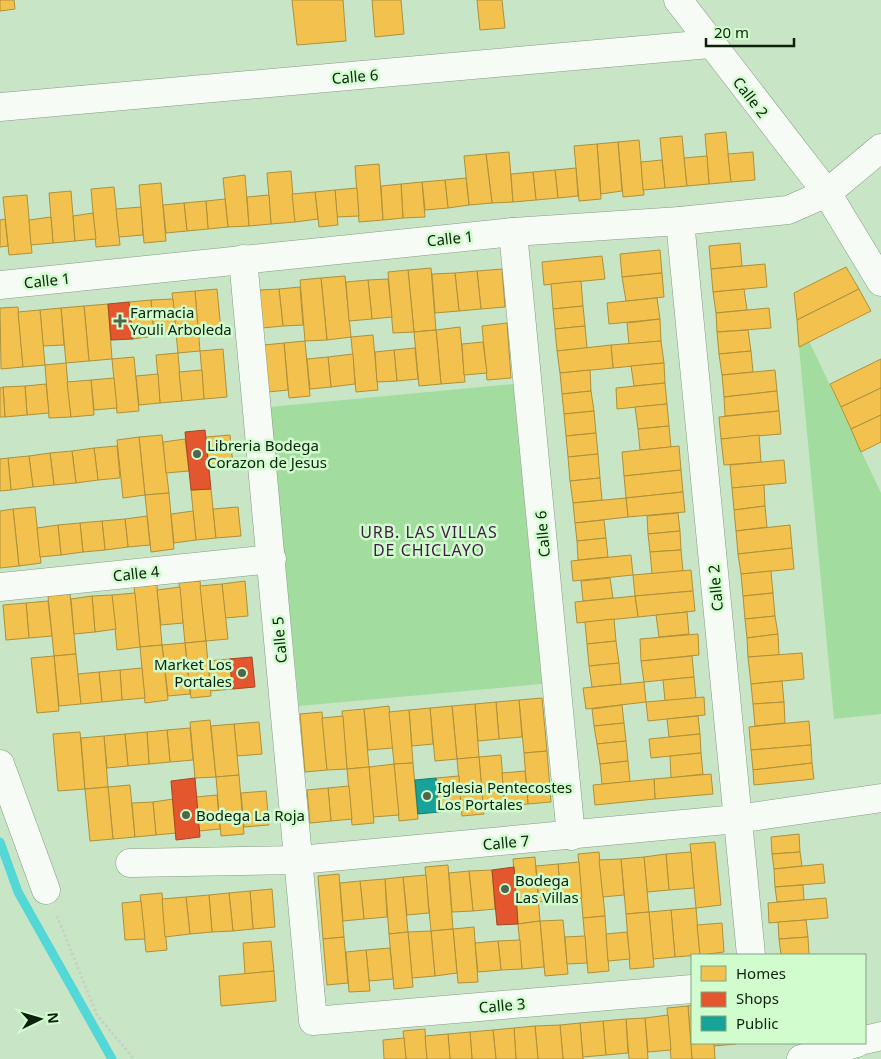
<svg xmlns="http://www.w3.org/2000/svg" width="881" height="1059" font-family="'Noto Sans',sans-serif">
<style>
.green{fill:#a2dc9e}
.homes{fill:#f2c14e;stroke:#ad913a}
.shops{fill:#e4572e;stroke:#a34724}
.public{fill:#17a398;stroke:#147c6e}
.lines{fill:none;stroke-linecap:round;stroke-linejoin:round}
.stream{stroke:#53d7d7;stroke-width:9}
.minor-casing{stroke:#849b83;stroke-width:29}
.tertiary-casing{stroke:#849b83;stroke-width:29}
.path{stroke:#c6d0c6;stroke-width:3;stroke-dasharray:2.5 2.5;stroke-linecap:butt}
.minor{stroke:#f7fbf6;stroke-width:28}
.tertiary{stroke:#f7fbf6;stroke-width:28}
.poi-dot{fill:#4e664c;stroke:#d1fdce;stroke-width:2}
.labels{text-anchor:middle;dominant-baseline:central;stroke-width:5;stroke-linejoin:round;paint-order:stroke}
.street-label{font-size:15px;fill:#0c210b;stroke:#d1fdce}
.poi-label{font-size:15px;fill:#0c210b;stroke:#d1fdce;text-anchor:start}
.neighbourhood-label{font-size:16px;letter-spacing:1px;fill:#44174a;stroke:#d1fdce}
</style>
<rect width="100%" height="100%" fill="#c8e6c6"/>
<!-- green -->
<g class="green">
<path d="M809,341l72,152v221l-47,5 -35,-372z"/>
<path d="M513,384l29,300 -243,22 -29,-299z"/>
</g>
<!-- homes -->
<g class="homes">
<path d="M0,0h14l1,9 -15,2z"/>
<path d="M292,0h51l3,41 -49,4z"/>
<path d="M372,0h29l3,34 -29,3z"/>
<path d="M477,0h25l3,28 -25,2z"/>
<path d="M726,132l5,50 -22,2 -4,-50z"/>
<path d="M682,136l5,50 -22,2 -5,-50z"/>
<path d="M639,140l5,55 -21,2 -5,-55z"/>
<path d="M618,142l4,49 -21,3 -4,-50z"/>
<path d="M597,144l4,55 -22,2 -5,-55z"/>
<path d="M509,152l4,50 -21,1 -6,-49z"/>
<path d="M753,152l2,28 -24,2 -3,-28z"/>
<path d="M486,154l6,49 -23,2 -5,-49z"/>
<path d="M707,156l2,28 -22,2 -3,-28z"/>
<path d="M662,160l3,28 -22,2 -2,-28z"/>
<path d="M379,164l4,56 -24,2 -4,-56z"/>
<path d="M576,168l2,28 -20,2 -3,-28z"/>
<path d="M555,170l3,28 -22,2 -3,-28z"/>
<path d="M291,171l4,51 -24,2 -4,-51z"/>
<path d="M533,172l3,28 -23,2 -2,-28z"/>
<path d="M245,175l4,51 -21,1 -5,-49z"/>
<path d="M466,178l3,27 -21,3 -3,-28z"/>
<path d="M445,180l3,28 -23,2 -3,-28z"/>
<path d="M422,182l3,35 -22,1 -2,-34z"/>
<path d="M161,183l5,58 -22,2 -5,-58z"/>
<path d="M401,184l2,34 -20,2 -2,-34z"/>
<path d="M114,187l6,58 -24,2 -5,-58z"/>
<path d="M357,188l2,28 -22,1 -2,-27z"/>
<path d="M335,190l3,35 -19,2 -4,-35z"/>
<path d="M71,191l4,50 -22,2 -4,-50z"/>
<path d="M315,192l3,27 -23,3 -3,-28z"/>
<path d="M27,195l5,58 -23,2 -6,-58z"/>
<path d="M269,195l2,29 -22,2 -2,-29z"/>
<path d="M225,199l3,28 -20,2 -2,-28z"/>
<path d="M206,201l2,28 -21,2 -3,-28z"/>
<path d="M184,203l3,28 -21,2 -3,-28z"/>
<path d="M141,207l2,28 -24,2 -3,-28z"/>
<path d="M93,213l3,26 -21,2 -2,-25z"/>
<path d="M51,217l2,26 -22,2 -2,-25z"/>
<path d="M5,219l3,27 -8,1v-27z"/>
<path d="M740,243l2,23 -31,3 -2,-23z"/>
<path d="M660,250l2,23 -40,4 -2,-23z"/>
<path d="M602,256l3,23 -61,6 -2,-23z"/>
<path d="M765,264l2,23 -54,5 -2,-23z"/>
<path d="M846,267l13,22 -62,31 -3,-27z"/>
<path d="M431,268l5,62 -22,2 -6,-62z"/>
<path d="M502,269l3,38 -24,2 -4,-38z"/>
<path d="M408,270l6,62 -21,1 -5,-61z"/>
<path d="M477,271l4,38 -22,2 -4,-38z"/>
<path d="M455,273l4,38 -24,2 -3,-39z"/>
<path d="M662,273l2,24 -38,4 -4,-24z"/>
<path d="M345,276l6,61 -24,3 -6,-62z"/>
<path d="M321,278l6,62 -22,1 -5,-61z"/>
<path d="M388,279l4,38 -20,2 -4,-39z"/>
<path d="M368,280l4,39 -23,2 -3,-39z"/>
<path d="M581,281l2,25 -30,3 -2,-25z"/>
<path d="M300,287l3,38 -20,1 -4,-37z"/>
<path d="M217,289l4,41 -23,2 -3,-41z"/>
<path d="M279,289l4,37 -21,2 -3,-38z"/>
<path d="M744,289l3,21 -31,3 -3,-21z"/>
<path d="M859,289l12,22 -72,36 -2,-27z"/>
<path d="M195,291l5,60 -22,2 -6,-60z"/>
<path d="M657,298l3,21 -51,5 -2,-21z"/>
<path d="M173,299l3,35 -22,2 -3,-36z"/>
<path d="M151,300l3,36 -21,3 -4,-37z"/>
<path d="M108,304l4,55 -23,2 -5,-55z"/>
<path d="M84,306l5,55 -23,2 -5,-55z"/>
<path d="M583,306l2,20 -30,3 -2,-20z"/>
<path d="M18,307l5,60 -22,2 -1,-61z"/>
<path d="M61,308l3,37 -21,1 -3,-36z"/>
<path d="M769,308l2,20 -54,4 -1,-19z"/>
<path d="M40,310l5,55 -22,2 -5,-55z"/>
<path d="M660,319l1,22 -32,3 -2,-21z"/>
<path d="M507,323l4,55 -24,2 -5,-54z"/>
<path d="M585,326l2,22 -30,3 -2,-22z"/>
<path d="M460,327l5,55 -24,2 -5,-54z"/>
<path d="M436,330l5,54 -22,2 -5,-54z"/>
<path d="M748,330l3,21 -32,3 -2,-22z"/>
<path d="M373,335l5,55 -22,2 -5,-55z"/>
<path d="M305,341l5,55 -21,2 -5,-55z"/>
<path d="M661,341l3,22 -51,5 -2,-23z"/>
<path d="M483,342l4,31 -23,2 -2,-31z"/>
<path d="M284,343l4,47 -20,2 -4,-47z"/>
<path d="M611,345l2,23 -53,5 -3,-22z"/>
<path d="M415,348l3,31 -21,2 -3,-31z"/>
<path d="M223,349l4,48 -23,2 -4,-48z"/>
<path d="M394,350l3,31 -20,1 -2,-30z"/>
<path d="M751,351l2,21 -31,3 -3,-21z"/>
<path d="M178,353l4,48 -22,2 -4,-48z"/>
<path d="M353,354l2,30 -24,3 -3,-30z"/>
<path d="M134,357l5,54 -22,2 -5,-54z"/>
<path d="M328,357l3,30 -21,2 -3,-30z"/>
<path d="M881,359v29l-40,19 -11,-23z"/>
<path d="M66,363l5,54 -22,1 -4,-53z"/>
<path d="M664,363l1,20 -31,3 -3,-20z"/>
<path d="M202,370l2,29 -22,2 -3,-29z"/>
<path d="M590,370l1,21 -29,3 -2,-21z"/>
<path d="M775,370l2,21 -53,6 -2,-22z"/>
<path d="M158,374l2,29 -21,2 -3,-29z"/>
<path d="M114,378l3,30 -23,2 -3,-30z"/>
<path d="M91,380l3,35 -23,2 -4,-35z"/>
<path d="M665,383l2,21 -50,5 -1,-21z"/>
<path d="M46,384l3,29 -22,2 -2,-29z"/>
<path d="M25,386l2,29 -22,2 -2,-30z"/>
<path d="M3,387l2,30h-5v-29z"/>
<path d="M881,388v27l-30,14 -10,-22z"/>
<path d="M591,391l3,20 -30,3 -2,-20z"/>
<path d="M777,391l2,20 -54,5 -1,-19z"/>
<path d="M667,404l2,22 -31,3 -3,-22z"/>
<path d="M594,411l2,22 -30,3 -2,-22z"/>
<path d="M779,411l2,23 -60,5 -2,-22z"/>
<path d="M881,415v27l-20,10 -10,-23z"/>
<path d="M669,426l2,21 -31,3 -2,-21z"/>
<path d="M596,433l2,21 -30,3 -2,-21z"/>
<path d="M162,435l7,58 -24,2 -6,-58z"/>
<path d="M230,435l3,31 -24,3 -3,-32z"/>
<path d="M759,435l2,27 -37,3 -3,-26z"/>
<path d="M139,437l6,58 -22,3 -6,-58z"/>
<path d="M185,439l4,32 -23,2 -3,-31z"/>
<path d="M117,446l3,32 -22,2 -4,-32z"/>
<path d="M679,446l2,24 -57,6 -2,-24z"/>
<path d="M94,448l4,32 -22,3 -4,-32z"/>
<path d="M72,451l4,32 -22,2 -4,-32z"/>
<path d="M50,453l4,32 -21,2 -4,-31z"/>
<path d="M598,454l2,24 -30,3 -2,-24z"/>
<path d="M29,456l4,31 -22,3 -3,-32z"/>
<path d="M8,458l3,32 -11,1v-32z"/>
<path d="M784,460l2,23 -54,5 -2,-23z"/>
<path d="M681,470l2,22 -57,6 -2,-22z"/>
<path d="M600,478l2,22 -29,3 -3,-22z"/>
<path d="M764,485l1,21 -31,4 -2,-22z"/>
<path d="M211,489l5,49 -20,2 -5,-50z"/>
<path d="M683,492l2,20 -57,5 -2,-19z"/>
<path d="M169,493l5,56 -23,3 -6,-57z"/>
<path d="M626,498l2,19 -53,6 -2,-20z"/>
<path d="M765,506l2,21 -31,4 -2,-21z"/>
<path d="M35,507l6,56 -22,3 -6,-57z"/>
<path d="M238,507l3,29 -25,2 -3,-29z"/>
<path d="M13,509l6,57 -19,2v-57z"/>
<path d="M193,511l3,29 -22,3 -3,-29z"/>
<path d="M678,513l2,18 -32,3 -1,-18z"/>
<path d="M147,516l3,29 -22,2 -3,-28z"/>
<path d="M125,519l3,28 -23,3 -3,-29z"/>
<path d="M604,520l2,18 -29,3 -2,-18z"/>
<path d="M102,521l3,29 -22,2 -3,-29z"/>
<path d="M80,523l3,29 -22,3 -3,-30z"/>
<path d="M58,525l3,30 -21,2 -3,-29z"/>
<path d="M790,525l2,23 -54,6 -2,-23z"/>
<path d="M680,531l1,19 -31,2 -2,-18z"/>
<path d="M606,538l2,19 -30,3 -1,-19z"/>
<path d="M792,548l2,21 -53,5 -3,-20z"/>
<path d="M681,550l2,21 -31,3 -2,-22z"/>
<path d="M631,555l2,20 -60,6 -2,-20z"/>
<path d="M691,570l2,21 -58,5 -2,-21z"/>
<path d="M771,571l2,22 -30,3 -2,-22z"/>
<path d="M610,578l3,20 -30,3 -2,-20z"/>
<path d="M200,581l6,60 -21,2 -6,-60z"/>
<path d="M245,581l3,35 -23,2 -3,-34z"/>
<path d="M222,584l6,55 -22,2 -6,-55z"/>
<path d="M157,585l5,60 -22,2 -6,-60z"/>
<path d="M180,587l3,36 -22,2 -4,-35z"/>
<path d="M693,591l2,20 -57,6 -3,-21z"/>
<path d="M135,593l5,54 -23,3 -5,-55z"/>
<path d="M773,593l2,23 -30,3 -2,-23z"/>
<path d="M70,594l6,60 -22,2 -6,-60z"/>
<path d="M112,595l4,34 -21,3 -3,-36z"/>
<path d="M92,596l3,36 -21,2 -3,-35z"/>
<path d="M635,596l3,21 -61,6 -2,-21z"/>
<path d="M48,601l4,35 -23,2 -3,-35z"/>
<path d="M26,603l3,35 -23,2 -3,-35z"/>
<path d="M687,612l2,22 -30,3 -3,-22z"/>
<path d="M775,616l3,18 -31,4 -2,-19z"/>
<path d="M614,619l2,22 -29,3 -2,-22z"/>
<path d="M698,634l1,21 -58,6 -1,-22z"/>
<path d="M778,634l1,21 -31,2 -1,-19z"/>
<path d="M206,641l5,55 -20,2 -6,-55z"/>
<path d="M616,641l3,22 -30,3 -2,-22z"/>
<path d="M185,643l5,51 -22,2 -6,-51z"/>
<path d="M162,645l6,55 -23,3 -5,-56z"/>
<path d="M802,653l2,26 -53,5 -3,-27z"/>
<path d="M76,654l5,50 -22,2 -5,-50z"/>
<path d="M54,656l5,55 -22,2 -6,-55z"/>
<path d="M692,656l2,21 -50,5 -3,-21z"/>
<path d="M229,659l4,30 -22,2 -3,-30z"/>
<path d="M619,663l2,21 -29,3 -3,-21z"/>
<path d="M142,668l3,30 -23,2 -2,-30z"/>
<path d="M120,670l2,30 -20,2 -3,-30z"/>
<path d="M99,672l3,30 -21,2 -3,-30z"/>
<path d="M694,677l2,21 -31,3 -2,-21z"/>
<path d="M782,681l2,21 -31,2 -2,-20z"/>
<path d="M644,682l2,20 -60,7 -3,-21z"/>
<path d="M704,697l1,18 -57,6 -2,-19z"/>
<path d="M542,698l5,53 -23,2 -5,-53z"/>
<path d="M519,700l3,37 -23,2 -3,-37z"/>
<path d="M496,702l3,37 -21,2 -3,-37z"/>
<path d="M784,702l1,21 -30,3 -2,-22z"/>
<path d="M475,704l4,53 -22,2 -5,-53z"/>
<path d="M622,705l2,18 -30,3 -2,-17z"/>
<path d="M389,706l4,42 -25,2 -4,-41z"/>
<path d="M452,706l5,53 -22,2 -5,-53z"/>
<path d="M430,708l3,36 -21,2 -3,-36z"/>
<path d="M364,709l5,58 -22,2 -5,-58z"/>
<path d="M409,710l4,53 -19,1 -5,-52z"/>
<path d="M322,712l5,58 -22,2 -5,-58z"/>
<path d="M343,716l4,53 -20,1 -5,-52z"/>
<path d="M698,716l2,18 -31,3 -2,-18z"/>
<path d="M210,720l6,57 -21,1 -5,-56z"/>
<path d="M809,721l2,24 -60,5 -2,-23z"/>
<path d="M259,722l3,32 -25,2 -3,-32z"/>
<path d="M624,723l2,18 -29,3 -3,-18z"/>
<path d="M234,724l5,51 -23,2 -5,-51z"/>
<path d="M190,728l3,32 -23,2 -3,-32z"/>
<path d="M167,730l3,32 -21,2 -2,-32z"/>
<path d="M80,732l5,57 -27,2 -5,-57z"/>
<path d="M147,732l2,32 -21,2 -3,-32z"/>
<path d="M125,734l3,32 -21,2 -3,-32z"/>
<path d="M700,734l1,19 -50,5 -2,-19z"/>
<path d="M104,736l4,51 -23,2 -4,-51z"/>
<path d="M626,741l2,20 -28,3 -3,-20z"/>
<path d="M811,745l1,18 -59,7 -2,-20z"/>
<path d="M547,751l4,51 -23,2 -4,-51z"/>
<path d="M701,753l2,21 -32,4 -1,-22z"/>
<path d="M501,755l4,51 -22,2 -4,-51z"/>
<path d="M479,757l5,57 -22,2 -5,-57z"/>
<path d="M628,761l2,21 -28,2 -2,-20z"/>
<path d="M413,763l5,56 -19,2 -5,-57z"/>
<path d="M812,763l2,16 -60,6 -1,-15z"/>
<path d="M394,764l5,51 -26,2 -4,-50z"/>
<path d="M369,767l5,56 -22,2 -5,-56z"/>
<path d="M525,771l3,33 -23,2 -3,-33z"/>
<path d="M711,774l2,20 -58,5 -1,-20z"/>
<path d="M239,775l5,59 -23,2 -5,-59z"/>
<path d="M459,776l2,34 -22,2 -3,-34z"/>
<path d="M654,779l1,20 -60,6 -2,-20z"/>
<path d="M130,785l5,52 -22,2 -5,-52z"/>
<path d="M349,786l3,33 -21,2 -3,-33z"/>
<path d="M108,787l5,52 -23,2 -5,-52z"/>
<path d="M328,788l3,33 -21,2 -3,-33z"/>
<path d="M266,791l3,34 -25,2 -3,-34z"/>
<path d="M217,795l3,34 -21,2 -3,-34z"/>
<path d="M173,799l3,34 -20,2 -3,-33z"/>
<path d="M153,802l3,33 -21,2 -3,-34z"/>
<path d="M799,834l1,18 -28,2 -1,-17z"/>
<path d="M715,842l6,63 -25,3 -6,-64z"/>
<path d="M599,852l6,64 -22,2 -5,-64z"/>
<path d="M691,852l3,36 -25,2 -3,-36z"/>
<path d="M800,852l2,14 -28,3 -2,-15z"/>
<path d="M666,854l3,36 -22,2 -3,-35z"/>
<path d="M535,857l5,64 -22,3 -5,-65z"/>
<path d="M644,857l5,55 -23,2 -5,-55z"/>
<path d="M621,859l3,36 -21,2 -4,-37z"/>
<path d="M579,862l3,36 -21,2 -3,-36z"/>
<path d="M558,864l3,36 -22,2 -3,-36z"/>
<path d="M823,864l2,19 -50,4 -1,-18z"/>
<path d="M448,865l5,64 -22,2 -6,-64z"/>
<path d="M492,870l3,39 -22,2 -4,-40z"/>
<path d="M469,871l4,40 -21,1 -3,-39z"/>
<path d="M339,874l5,63 -21,2 -5,-63z"/>
<path d="M426,875l3,38 -22,2 -4,-38z"/>
<path d="M403,877l5,55 -19,2 -4,-55z"/>
<path d="M385,879l2,38 -23,2 -4,-38z"/>
<path d="M360,881l4,38 -21,2 -3,-38z"/>
<path d="M803,885l1,15 -27,2 -2,-15z"/>
<path d="M272,889l3,38 -22,2 -3,-38z"/>
<path d="M250,891l3,38 -20,2 -4,-38z"/>
<path d="M162,893l5,57 -21,2 -6,-57z"/>
<path d="M229,893l4,38 -21,1 -3,-37z"/>
<path d="M209,895l3,37 -22,2 -4,-37z"/>
<path d="M186,897l4,37 -25,3 -3,-38z"/>
<path d="M826,898l2,20 -59,5 -1,-20z"/>
<path d="M141,901l4,38 -20,1 -3,-37z"/>
<path d="M696,908l4,47 -25,2 -4,-47z"/>
<path d="M671,910l4,47 -22,2 -4,-47z"/>
<path d="M649,912l5,55 -24,2 -4,-55z"/>
<path d="M605,916l4,55 -21,2 -5,-55z"/>
<path d="M563,920l5,54 -23,2 -5,-55z"/>
<path d="M806,920l2,17 -29,2 -1,-17z"/>
<path d="M540,921l4,46 -22,2 -4,-45z"/>
<path d="M722,923l2,29 -24,3 -3,-30z"/>
<path d="M474,927l4,55 -20,1 -5,-54z"/>
<path d="M453,929l4,44 -22,3 -4,-45z"/>
<path d="M431,931l4,45 -23,2 -4,-46z"/>
<path d="M408,932l5,55 -19,2 -5,-55z"/>
<path d="M627,932l3,27 -22,2 -2,-27z"/>
<path d="M585,936l2,27 -20,1 -2,-27z"/>
<path d="M344,937l4,46 -21,2 -4,-46z"/>
<path d="M808,937l1,18h-28l-2,-16z"/>
<path d="M520,940l2,29 -21,1 -3,-29z"/>
<path d="M271,941l3,30 -29,3 -2,-31z"/>
<path d="M498,941l3,29 -23,2 -3,-29z"/>
<path d="M390,948l3,31 -24,2 -3,-31z"/>
<path d="M366,950l4,41 -21,1 -3,-40z"/>
<path d="M274,971l2,30 -55,5 -2,-30z"/>
<path d="M692,1005v38h22l1,16h-23l-4,-53z"/>
<path d="M688,1006l4,53h-21l-4,-51z"/>
<path d="M668,1015l3,35 -23,2 -3,-34z"/>
<path d="M645,1018l3,41h-19l-3,-40z"/>
<path d="M626,1019l2,34 -22,2 -3,-34z"/>
<path d="M603,1021l3,34 -23,2 -3,-34z"/>
<path d="M580,1023l3,36h-20l-3,-34z"/>
<path d="M560,1025l3,34h-25l-3,-33z"/>
<path d="M535,1026l3,33h-22l-2,-31z"/>
<path d="M514,1028l2,31h-20l-3,-29z"/>
<path d="M425,1029l2,30h-21l-3,-28z"/>
<path d="M493,1030l3,29h-24l-2,-27z"/>
<path d="M470,1032l2,27h-22l-2,-25z"/>
<path d="M448,1034l2,25h-23l-2,-23z"/>
<path d="M404,1038l2,21h-22l-1,-19z"/>
<path d="M714,1043h22v1l-22,2z"/>
</g>
<!-- shops -->
<g class="shops">
<path d="M129,302l4,37 -22,1 -3,-36z"/>
<path d="M205,430l6,59 -20,1 -6,-58z"/>
<path d="M252,657l3,30 -22,2 -4,-30z"/>
<path d="M195,778l5,59 -24,3 -5,-59z"/>
<path d="M514,867l4,57 -21,1 -5,-55z"/>
</g>
<!-- public -->
<path class="public" d="M436,778l3,34 -21,2 -3,-34z"/>
<g class="lines">
<!-- stream -->
<path class="stream" d="M0,842l18,50 94,167"/>
<!-- minor casing -->
<g class="minor-casing">
<g id="minor">
<path d="M678,0l149,193 54,89"/>
<path d="M0,107l710,-63"/>
<path d="M680,221l71,734"/>
<path d="M513,232l58,604"/>
<path d="M243,259l70,762 379,-32"/>
<path d="M0,285l513,-53 167,-11 108,-11 39,-17 54,-45"/>
<path d="M0,587l272,-28"/>
<path d="M0,764l46,126"/>
<path d="M130,863l169,-3 438,-41 144,-21"/>
</g>
</g>
<!-- tertiary casing -->
<g class="tertiary-casing">
<g id="tertiary">
<path d="M865,1040l16,-4"/>
<path d="M801,1059l56,-16"/>
</g>
</g>
<!-- path -->
<path class="path" d="M57,916l40,99 37,44"/>
<!-- minor -->
<use href="#minor" class="minor"/>
<!-- tertiary -->
<use href="#tertiary" class="tertiary"/>
</g>
<!-- markers -->
<g class="poi-dot">
<path d="M117.5 313.5h5v5h5v5h-5v5h-5v-5h-5v-5h5z"/>
<circle cx="197" cy="454" r="5"/>
<circle cx="242" cy="673" r="5"/>
<circle cx="427" cy="796" r="5"/>
<circle cx="186" cy="815" r="5"/>
<circle cx="505" cy="889" r="5"/>
</g>
<g class="labels">
<!-- street labels -->
<g class="street-label">
<text transform="translate(355 76) rotate(-5)">Calle 6</text>
<text transform="translate(751 97) rotate(52)">Calle 2</text>
<text transform="translate(450 238) rotate(-6)">Calle 1</text>
<text transform="translate(47 280) rotate(-6)">Calle 1</text>
<text transform="translate(542 534) rotate(-95)">Calle 6</text>
<text transform="translate(136 573) rotate(-6)">Calle 4</text>
<text transform="translate(715 588) rotate(-95)">Calle 2</text>
<text transform="translate(279 640) rotate(-95)">Calle 5</text>
<text transform="translate(506 842) rotate(-5)">Calle 7</text>
<text transform="translate(502 1005) rotate(-5)">Calle 3</text>
</g>
<!-- poi labels -->
<g class="poi-label">
<text x="130" y="312">Farmacia<tspan x="130" dy="17">Youli Arboleda</tspan></text>
<text x="207" y="445">Libreria Bodega<tspan x="207" dy="17">Corazon de Jesus</tspan></text>
<text x="232" y="664" text-anchor="end">Market Los<tspan x="232" dy="17">Portales</tspan></text>
<text x="437" y="787">Iglesia Pentecostes<tspan x="437" dy="17">Los Portales</tspan></text>
<text x="196" y="815">Bodega La Roja</text>
<text x="515" y="880">Bodega<tspan x="515" dy="17">Las Villas</tspan></text>
</g>
<!-- neighbourhood labels -->
<g class="neighbourhood-label">
<text x="429" y="532">URB. LAS VILLAS<tspan x="429" dy="18">DE CHICLAYO</tspan></text>
</g>
</g>
<!-- legend -->
<rect x="691" y="954" width="175" height="90" fill="#d1fdce" stroke="#82a580"/>
<rect x="701" y="966" width="25" height="15" fill="#f2c14e" stroke="#82a580"/>
<text x="736" y="979" font-size="15" fill="#0c210b">Homes</text>
<rect x="701" y="992" width="25" height="15" fill="#e4572e" stroke="#82a580"/>
<text x="736" y="1004" font-size="15" fill="#0c210b">Shops</text>
<rect x="701" y="1016" width="25" height="15" fill="#17a398" stroke="#82a580"/>
<text x="736" y="1029" font-size="15" fill="#0c210b">Public</text>
<!-- north arrow -->
<g transform="translate(40 1019) rotate(85)" stroke="#d1fdce" stroke-width="4" paint-order="stroke">
<path d="M0-4L9 19L0 12L-9 19Z" fill="#0c210b"/>
<text y="-8" font-size="14" font-weight="bold" text-anchor="middle" fill="#0c210b">N</text>
</g>
<!-- scale -->
<path d="M706 38v8h88v-8" fill="none" stroke="#0c210b" stroke-width="2.5"/>
<text x="714" y="38" font-size="15" fill="#0c210b" stroke="#d1fdce" stroke-width="4" paint-order="stroke">20 m</text>
</svg>
